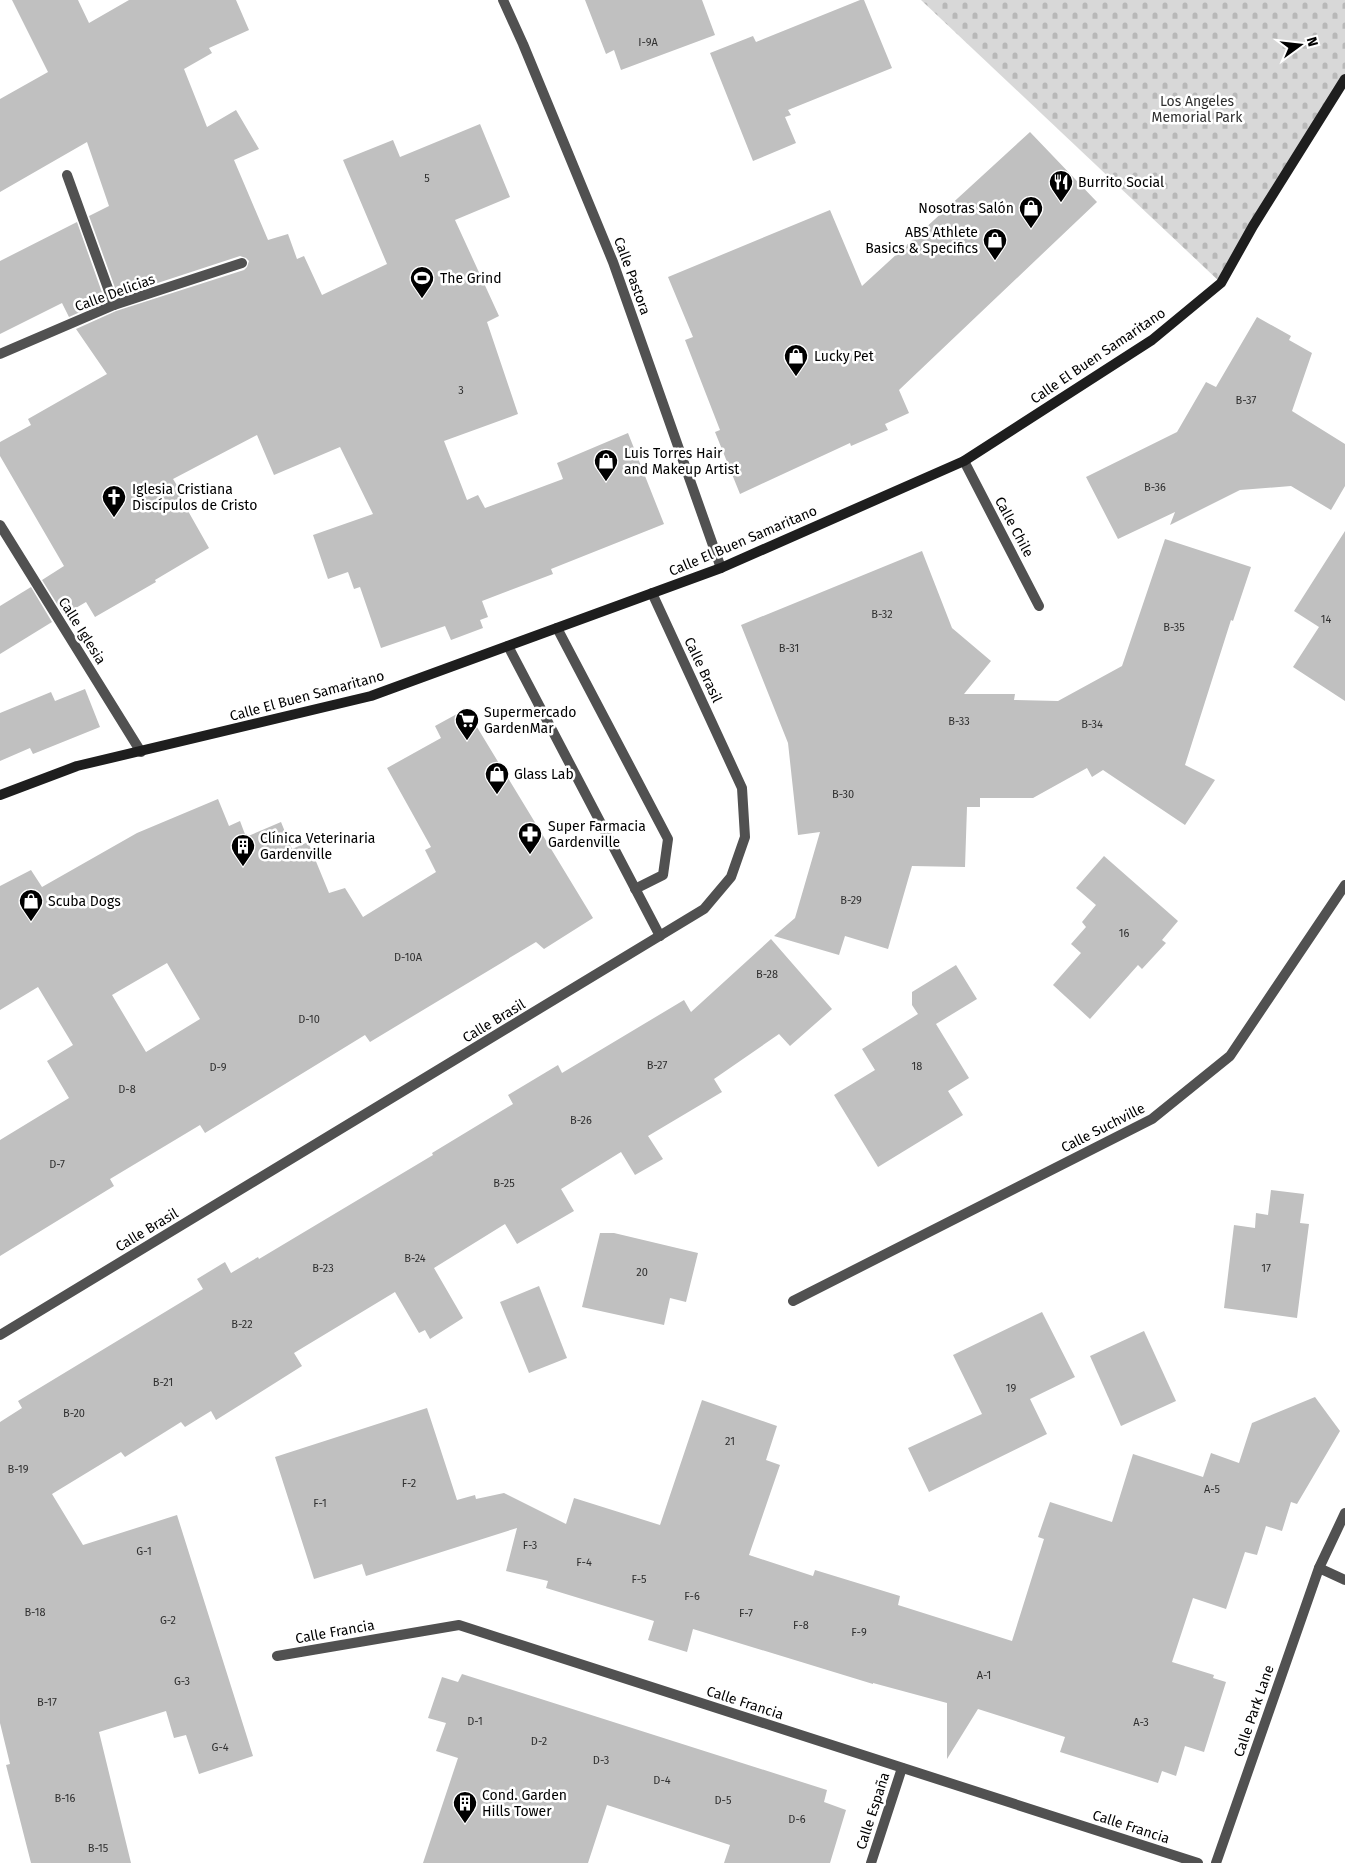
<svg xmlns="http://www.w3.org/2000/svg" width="1345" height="1863" font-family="'Fira Sans',sans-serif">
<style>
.cemetery{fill:url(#cemetery-stones)}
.building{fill:#c0c0c0;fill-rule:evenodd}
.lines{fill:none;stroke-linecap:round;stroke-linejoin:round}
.lane{stroke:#515151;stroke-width:10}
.street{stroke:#515151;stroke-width:10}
.secondary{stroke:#1e1e1e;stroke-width:10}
.labels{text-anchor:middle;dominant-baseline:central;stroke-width:5;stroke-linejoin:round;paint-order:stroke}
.number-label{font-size:11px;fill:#303030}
.park-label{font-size:14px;fill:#2f2f2f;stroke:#fff}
.poi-label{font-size:14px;fill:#000;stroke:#fff;text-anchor:start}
.street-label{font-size:14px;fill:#000;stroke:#fff}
</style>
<defs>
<pattern id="cemetery-stones" width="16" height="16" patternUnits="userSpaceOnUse" patternTransform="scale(1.25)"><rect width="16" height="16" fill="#d8d8d8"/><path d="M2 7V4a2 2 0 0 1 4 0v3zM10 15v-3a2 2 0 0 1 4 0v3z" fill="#b8b8b8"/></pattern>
</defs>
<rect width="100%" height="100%" fill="#fff"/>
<!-- cemetery -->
<path class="cemetery" d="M921,0h424v79l-124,204z"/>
<!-- building -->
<g class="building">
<path d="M12,0h66l11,23 40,-23h107l13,30 -40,18 3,5 -28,16 23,58 29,-17 23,39 -25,11 34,80 20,-6 9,25 7,-3 18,39 65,-31 -44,-104 50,-20 7,17 80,-33 30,73 -55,23 44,96 -12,6 31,92 -74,27 23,59 11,-5 7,13 78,-29 -6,-16 71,-30 36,91 -113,45 2,5 -71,27 6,16 -8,3 3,8 -32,12 -6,-14 -64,22 -21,-61 -6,2 -6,-17 -20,7 -15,-44 60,-21 -33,-67 -66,28 -17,-40 -84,44 5,8 -3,1 34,60 -54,32 1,2 -61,35 -9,-15 -22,13 -22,-35 22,-14 -64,-110v-14l31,-17 -3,-6 79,-45 -31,-45 40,-18 128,-41 3,-3 2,-6 -3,-3 -6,-2 -122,40 -29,-80 20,-10 -22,-64 -87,50v-93l48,-27z"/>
<path d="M585,0h117l13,35 -94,35 -7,-20 -8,4z"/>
<path d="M860,0h4l28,68 -104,42 3,5 -6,2 11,26 -43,18 -43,-108 43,-17 3,6z"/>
<path d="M1030,132l67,70 -198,188 10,23 -24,11 3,6 -37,16 -1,-3 -110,51 -25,-62 5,-2 -35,-90 8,-3 -25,-60 162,-67 32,76z"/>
<path d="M77,222l28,79 -36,16 -7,-14 -62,31v-73z"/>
<path d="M1257,317l34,19 -2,4 23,13 -20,58 53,33v42l-14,24 -40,-24 -51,4 -70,35 5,-13 -57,27 -32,-62 91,-45 29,-50 10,5z"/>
<path d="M1345,531v170l-52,-34 26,-40 -25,-16z"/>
<path d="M1165,539l86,28 -18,54 -2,-1 -46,145 30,15 -30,45 -82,-55 -11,7 -5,-9 -54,30h-53v9h-13l-2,60 -53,-1 -24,83 -43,-13 -6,19 -65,-19 21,-18 25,-86 -22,3 -10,-92 -47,-118 181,-74 30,77 39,33 -27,33h51l-1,6 44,1 64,-35z"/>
<path d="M31,587l21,35 -52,32v-48z"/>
<path d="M85,689l15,38 -67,27 -3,-6 -30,13v-48l51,-21 4,9z"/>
<path d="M466,709l127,209 -49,31 -8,-7 -166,100 -5,-7 -160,98 -5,-8 -90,54 4,7 -114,70v-116l69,-42 -22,-37 26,-16 -35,-58 -38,23v-124l31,-16 11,17 95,-54 81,-34 11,27 11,-5 6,16 35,-15 11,27 16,-7 21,51 16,-5 18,29 73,-45 -11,-22 6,-3 -44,-79 54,-30 -6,-12zM167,963l33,56 -54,33 -34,-57z"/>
<path d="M1104,856l74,65 -16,19 4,3 -24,26 -4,-4 -48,54 -37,-34 28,-32 -10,-9 15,-17 -4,-5 14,-17 -20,-17z"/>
<path d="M771,939l61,70 -42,37 -11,-12 -65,45 8,13 -74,44 15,23 -28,16 -14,-23 -60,37 13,22 -57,33 -12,-20 -71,44 29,50 -33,21 -5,-9 -6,3 -24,-41 -101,61 8,13 -86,54 -5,-9 -26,16 -4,-5 -56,35 -4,-5 -69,42 31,51 94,-30 76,241 -54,18 -13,-39 -12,3 -8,-27 -67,21 32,131h-100l-25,-98 4,-1 -10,-41v-301l22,-14 -4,-7 185,-112 -6,-10 28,-17 6,11 27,-16 1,2 174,-104 -1,-2 81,-49 -5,-9 50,-30 4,8 122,-73 7,12z"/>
<path d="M956,965l21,34 -41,25 33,54 -21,13 15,24 -85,52 -44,-72 41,-25 -13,-21 56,-35 -6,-9v-13z"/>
<path d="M1271,1190l33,4 -4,29 9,1 -12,94 -73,-10 10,-83 21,3 1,-15 12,2z"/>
<path d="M600,1233h14l84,20 -12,49 -16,-4 -6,27 -82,-18z"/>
<path d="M539,1286l28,72 -38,15 -29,-71z"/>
<path d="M1042,1312l33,65 -45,22 17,35 -118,58 -21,-44 74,-34 -29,-59z"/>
<path d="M1144,1331l32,70 -55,25 -31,-70z"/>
<path d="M1315,1397l25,34 -43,73 -6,-2 -9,29 -16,-5 -9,29 -12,-3 -19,57 -33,-11 -21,64 42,13 -1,3 13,4 -22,70 -19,-6 -9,30 -14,-5 -4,12 -98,-31 5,-15 -87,-28 -31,50v-56l-74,-20v1l-180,-55 -6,23 -39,-12 6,-19 -108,-33 2,-7 -42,-10 11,-43 -151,48 -4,-12 -48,15 -39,-122 152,-49 30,92 18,-5 1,4 28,-6 62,31 8,-26 86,27 42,-125 75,26 -11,34 14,5 -31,90 64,21 2,-6 85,26 -2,9 114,36 32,-102 -6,-2 12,-35 62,20 21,-68 70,23 8,-24 28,10 13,-40z"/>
<path d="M462,1674l365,116 -3,12 22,8 -16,53h-106l6,-18 -123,-40 -19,58h-165l35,-105 -22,-7 10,-28 -18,-5 14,-41 16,5z"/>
</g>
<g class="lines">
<!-- lane -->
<g class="lane">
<path d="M557,628l111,211 -5,36 -28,14"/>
<path d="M508,646l152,290"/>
</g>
<!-- street -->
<g class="street">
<path d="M503,0l20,44 90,218 108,306"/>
<path d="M67,175l47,130"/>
<path d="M0,354l114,-49 128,-42"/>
<path d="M964,461l75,145"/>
<path d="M0,525l141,227"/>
<path d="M793,1301l359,-182 78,-63 115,-171"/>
<path d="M0,1335l704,-426 27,-32 14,-40 -3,-49 -90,-195"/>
<path d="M1319,1568l26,12"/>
<path d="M277,1656l182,-31 739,238"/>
<path d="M871,1863l31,-95"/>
<path d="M1216,1863l103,-295 26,-55"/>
</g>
<!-- secondary -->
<path class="secondary" d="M0,795l77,-29 294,-70 350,-128 243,-107 188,-121 69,-57 32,-57 92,-147"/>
</g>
<!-- icons -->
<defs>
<g id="restaurant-pin" transform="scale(1.25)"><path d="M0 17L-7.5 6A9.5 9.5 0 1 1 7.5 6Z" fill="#000" stroke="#fff"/><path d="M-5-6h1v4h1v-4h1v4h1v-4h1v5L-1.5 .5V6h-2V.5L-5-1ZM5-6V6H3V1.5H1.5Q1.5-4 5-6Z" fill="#fff"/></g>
<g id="shop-pin" transform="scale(1.25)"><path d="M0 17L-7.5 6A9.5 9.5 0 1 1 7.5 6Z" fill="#000" stroke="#fff"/><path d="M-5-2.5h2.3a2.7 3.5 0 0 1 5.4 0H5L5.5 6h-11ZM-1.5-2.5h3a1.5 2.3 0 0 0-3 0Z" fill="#fff"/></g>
<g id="stadium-pin" transform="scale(1.25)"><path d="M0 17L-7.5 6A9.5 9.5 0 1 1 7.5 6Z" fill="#000" stroke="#fff"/><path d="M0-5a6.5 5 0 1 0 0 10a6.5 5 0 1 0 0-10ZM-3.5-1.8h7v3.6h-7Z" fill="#fff"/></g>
<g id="church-pin" transform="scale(1.25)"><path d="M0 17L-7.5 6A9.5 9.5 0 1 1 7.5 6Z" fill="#000" stroke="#fff"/><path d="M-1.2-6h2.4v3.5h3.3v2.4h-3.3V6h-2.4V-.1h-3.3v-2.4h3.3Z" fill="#fff"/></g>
<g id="supermarket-pin" transform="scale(1.25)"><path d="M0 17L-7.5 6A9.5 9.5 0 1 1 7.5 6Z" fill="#000" stroke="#fff"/><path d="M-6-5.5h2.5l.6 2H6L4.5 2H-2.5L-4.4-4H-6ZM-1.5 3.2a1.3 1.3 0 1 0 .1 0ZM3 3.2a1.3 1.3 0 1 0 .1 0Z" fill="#fff"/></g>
<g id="pharmacy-pin" transform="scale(1.25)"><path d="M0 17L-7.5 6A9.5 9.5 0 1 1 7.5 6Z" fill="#000" stroke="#fff"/><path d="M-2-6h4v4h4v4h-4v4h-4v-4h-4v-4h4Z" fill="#fff"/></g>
<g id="building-pin" transform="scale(1.25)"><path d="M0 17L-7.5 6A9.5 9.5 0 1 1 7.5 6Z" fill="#000" stroke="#fff"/><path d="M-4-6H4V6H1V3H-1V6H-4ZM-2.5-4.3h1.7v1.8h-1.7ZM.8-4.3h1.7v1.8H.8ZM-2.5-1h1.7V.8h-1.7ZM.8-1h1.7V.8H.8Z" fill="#fff"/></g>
</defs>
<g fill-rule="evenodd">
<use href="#restaurant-pin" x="1061" y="182"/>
<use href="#shop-pin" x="1031" y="208"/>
<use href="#shop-pin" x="995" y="240"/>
<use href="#stadium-pin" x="422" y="278"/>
<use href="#shop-pin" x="796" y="356"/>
<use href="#shop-pin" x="606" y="461"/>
<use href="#church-pin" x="114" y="497"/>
<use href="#supermarket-pin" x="467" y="720"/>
<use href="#shop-pin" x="497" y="774"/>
<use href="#pharmacy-pin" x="530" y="834"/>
<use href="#building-pin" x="243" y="846"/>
<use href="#shop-pin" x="31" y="901"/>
<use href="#building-pin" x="465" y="1803"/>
</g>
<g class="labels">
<!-- number labels -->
<g class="number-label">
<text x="648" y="42">I-9A</text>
<text x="427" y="178">5</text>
<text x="461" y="390">3</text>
<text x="1246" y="400">B-37</text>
<text x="1155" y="487">B-36</text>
<text x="882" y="614">B-32</text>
<text x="1326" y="619">14</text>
<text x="1174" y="627">B-35</text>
<text x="789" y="648">B-31</text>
<text x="959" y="721">B-33</text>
<text x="1092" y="724">B-34</text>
<text x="843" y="794">B-30</text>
<text x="851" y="900">B-29</text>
<text x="1124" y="933">16</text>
<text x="408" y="957">D-10A</text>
<text x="767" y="974">B-28</text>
<text x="309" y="1019">D-10</text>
<text x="657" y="1065">B-27</text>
<text x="917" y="1066">18</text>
<text x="218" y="1067">D-9</text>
<text x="127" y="1089">D-8</text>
<text x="581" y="1120">B-26</text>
<text x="57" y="1164">D-7</text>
<text x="504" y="1183">B-25</text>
<text x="415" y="1258">B-24</text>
<text x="323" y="1268">B-23</text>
<text x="1266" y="1268">17</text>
<text x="642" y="1272">20</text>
<text x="242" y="1324">B-22</text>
<text x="163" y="1382">B-21</text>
<text x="1011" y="1388">19</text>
<text x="74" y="1413">B-20</text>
<text x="730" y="1441">21</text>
<text x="18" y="1469">B-19</text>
<text x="409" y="1483">F-2</text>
<text x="1212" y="1489">A-5</text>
<text x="320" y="1503">F-1</text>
<text x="530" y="1545">F-3</text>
<text x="144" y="1551">G-1</text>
<text x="584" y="1562">F-4</text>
<text x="639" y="1579">F-5</text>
<text x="692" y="1596">F-6</text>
<text x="35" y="1612">B-18</text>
<text x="746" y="1613">F-7</text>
<text x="168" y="1620">G-2</text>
<text x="801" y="1625">F-8</text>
<text x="859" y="1632">F-9</text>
<text x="984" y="1675">A-1</text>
<text x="182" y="1681">G-3</text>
<text x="47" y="1702">B-17</text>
<text x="475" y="1721">D-1</text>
<text x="1141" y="1722">A-3</text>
<text x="539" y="1741">D-2</text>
<text x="220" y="1747">G-4</text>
<text x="601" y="1760">D-3</text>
<text x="662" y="1780">D-4</text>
<text x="65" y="1798">B-16</text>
<text x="723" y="1800">D-5</text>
<text x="797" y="1819">D-6</text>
<text x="98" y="1848">B-15</text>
</g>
<!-- park labels -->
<g class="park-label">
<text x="1197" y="101">Los Angeles<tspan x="1197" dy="16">Memorial Park</tspan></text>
</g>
<!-- poi labels -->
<g class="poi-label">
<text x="1078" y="182">Burrito Social</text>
<text x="1014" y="208" text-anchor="end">Nosotras Salón</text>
<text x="978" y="232" text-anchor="end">ABS Athlete<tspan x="978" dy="16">Basics &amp; Specifics</tspan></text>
<text x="440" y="278">The Grind</text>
<text x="814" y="356">Lucky Pet</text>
<text x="624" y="453">Luis Torres Hair<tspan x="624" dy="16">and Makeup Artist</tspan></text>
<text x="132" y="489">Iglesia Cristiana<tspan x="132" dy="16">Discípulos de Cristo</tspan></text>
<text x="484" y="712">Supermercado<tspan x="484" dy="16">GardenMar</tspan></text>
<text x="514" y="774">Glass Lab</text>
<text x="548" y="826">Super Farmacia<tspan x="548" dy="16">Gardenville</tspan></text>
<text x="260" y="838">Clínica Veterinaria<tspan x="260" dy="16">Gardenville</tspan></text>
<text x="48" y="901">Scuba Dogs</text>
<text x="482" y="1795">Cond. Garden<tspan x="482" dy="16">Hills Tower</tspan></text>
</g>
<!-- street labels -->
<g class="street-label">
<text transform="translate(632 276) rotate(70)">Calle Pastora</text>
<text transform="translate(115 293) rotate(-20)">Calle Delicias</text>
<text transform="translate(1098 356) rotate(-34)">Calle El Buen Samaritano</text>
<text transform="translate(1014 527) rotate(62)">Calle Chile</text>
<text transform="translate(743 541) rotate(-23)">Calle El Buen Samaritano</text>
<text transform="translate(82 631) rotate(58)">Calle Iglesia</text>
<text transform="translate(703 670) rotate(65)">Calle Brasil</text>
<text transform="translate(307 696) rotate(-15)">Calle El Buen Samaritano</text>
<text transform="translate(494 1021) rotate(-31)">Calle Brasil</text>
<text transform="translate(1103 1128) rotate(-27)">Calle Suchville</text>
<text transform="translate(147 1230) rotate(-31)">Calle Brasil</text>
<text transform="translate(335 1632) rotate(-10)">Calle Francia</text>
<text transform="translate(745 1703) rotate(18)">Calle Francia</text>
<text transform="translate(1254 1711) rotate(-71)">Calle Park Lane</text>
<text transform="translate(873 1811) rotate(-72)">Calle España</text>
<text transform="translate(1131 1827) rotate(18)">Calle Francia</text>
</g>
</g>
<!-- north arrow -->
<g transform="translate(1300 45) rotate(75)" stroke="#ffffff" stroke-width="4" paint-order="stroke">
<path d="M0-4L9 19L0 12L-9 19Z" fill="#000000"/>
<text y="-8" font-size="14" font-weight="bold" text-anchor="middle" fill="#000000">N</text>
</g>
</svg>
